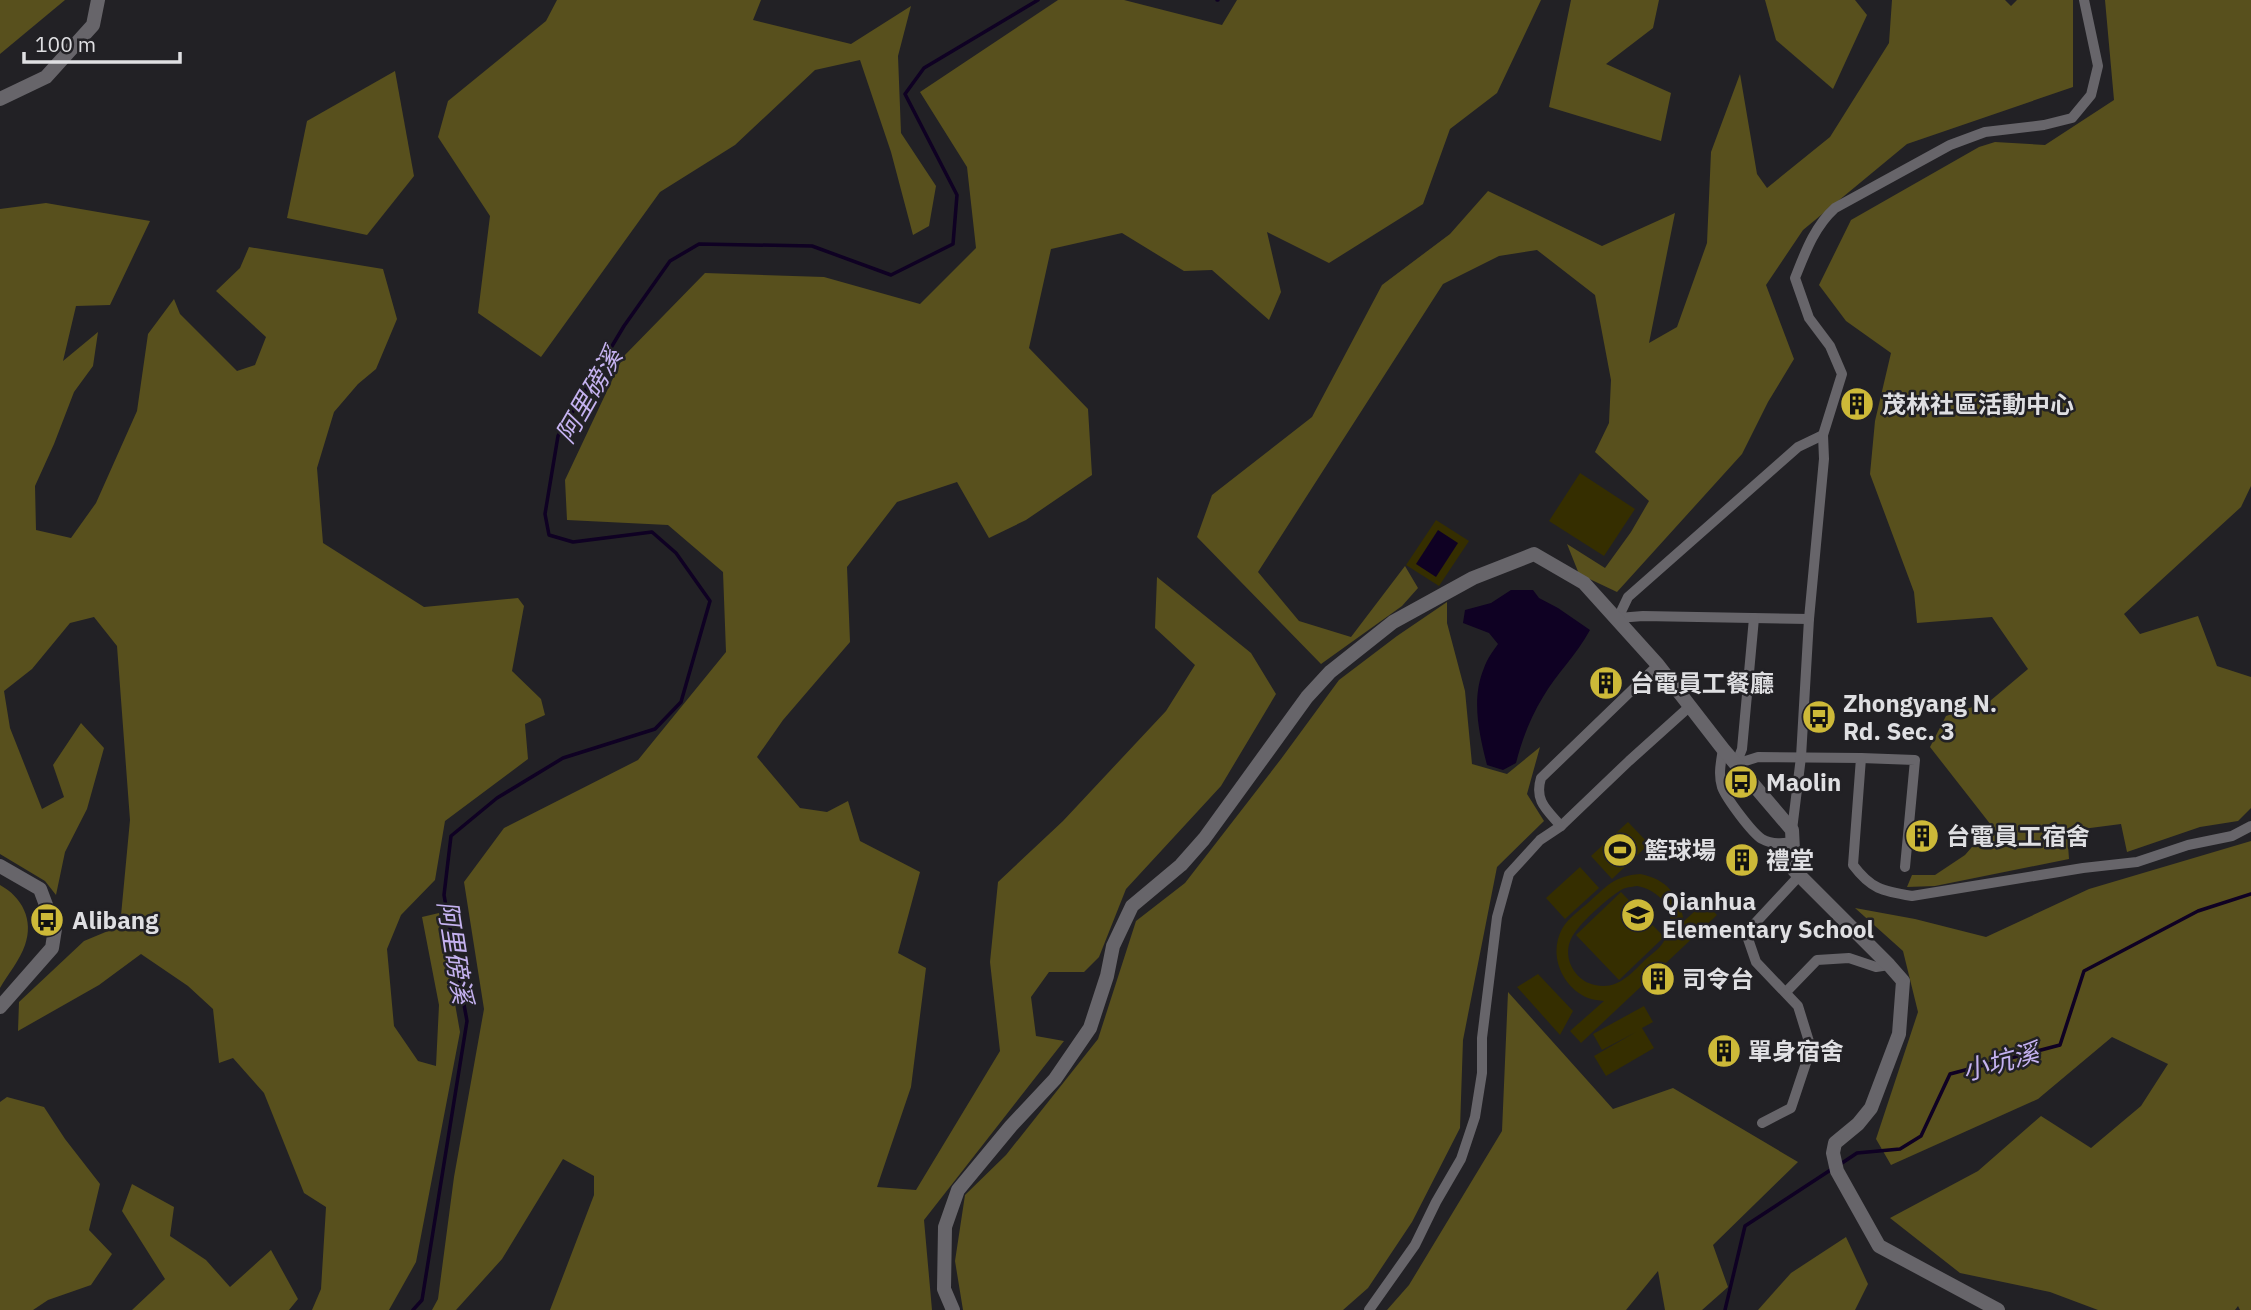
<svg xmlns="http://www.w3.org/2000/svg" width="2251" height="1310" font-family="'IBM Plex Sans','Noto Sans TC',sans-serif">
<style>
.green{fill:#352e00;fill-rule:evenodd}
.forest{fill:#58501d}
.water{fill:#0f0123}
.lines{fill:none;stroke-linecap:round;stroke-linejoin:round}
.stream{stroke:#0f0123;stroke-width:3.5}
.street{stroke:#67656a;stroke-width:10}
.secondary{stroke:#67656a;stroke-width:14}
.labels{text-anchor:middle;dominant-baseline:central;stroke-width:5;stroke-linejoin:round;paint-order:stroke}
.poi-label{font-size:24px;font-weight:bold;fill:#dfdfe2;stroke:#222125;text-anchor:start}
.water-label{font-size:26px;font-style:italic;fill:#c5b2f0;stroke:#222125}
</style>
<rect width="100%" height="100%" fill="#222125"/>
<!-- green -->
<g class="green">
<path d="M1580,473l55,36 -31,47 -55,-35z"/>
<path d="M1436,520l33,21 -30,45 -33,-21z"/>
<path d="M1628,822l21,22 -37,35 -21,-23z"/>
<path d="M1580,867l19,21 -34,31 -19,-21z"/>
<path d="M1640,874c27,5 39,21 44,47l21,-19 12,13 -136,128 -11,-12 34,-30c-5,-1 -11,-1 -16,-3 -26,-11 -40,-43 -26,-69 6,-11 18,-19 27,-27 18,-16 25,-26 51,-28zM1637,886c26,5 44,30 27,55 -4,8 -13,13 -19,19 -15,15 -28,30 -50,25 -20,-4 -33,-27 -24,-46 6,-14 37,-41 50,-49 5,-3 10,-3 16,-4z"/>
<path d="M1621,892l43,45 -45,43 -43,-45z"/>
<path d="M1538,974l35,37 -13,24 -43,-48z"/>
<path d="M1644,1006l9,16 -11,6 12,20 -48,28 -12,-20 42,-24 -34,18 -9,-16z"/>
</g>
<!-- forest -->
<g class="forest">
<path d="M0,0h65l-65,54z"/>
<path d="M557,0h204l-8,20 98,24 60,-38 -13,50 3,77 35,53 -7,40 -16,9 -22,-83 -31,-92 -45,10 -80,75 -75,47 -119,165 -63,-44 12,-97 -52,-79 10,-36 98,-80z"/>
<path d="M1058,0h66l98,25 15,-25h304l-44,93 -47,36 -27,75 -94,59 -62,-31 14,60 -12,28 -57,-50 -28,1 -62,-38 -71,16 -22,99 59,61 4,66 -66,45 -37,18 -32,-56 -60,20 -50,65 3,75 -67,78 -26,37 43,51 27,4 21,-11 12,40 60,31 -22,81 28,15 -15,119 -34,100 39,3 84,-139 -10,-89 8,-80 65,-61 103,-110 29,-46 -40,-37 2,-51 94,76 25,41 -55,92 -95,103 -27,68 -15,15h-35l-18,25 5,39 28,5 -140,179 8,90h-382l44,-115v-19l-31,-17 -61,100 -46,51h-24l6,-11 16,-122 30,-168 -20,-127 40,-54 134,-68 88,-108 -3,-80 -55,-47 -101,-5 -2,-40 58,-123 82,-84 119,4 96,27 56,-56 -9,-81 -47,-75z"/>
<path d="M1571,0h88l-6,28 -47,36 65,29 -10,48 -112,-34z"/>
<path d="M1765,0h90l12,15 -34,74 -57,-49z"/>
<path d="M1892,0h113l6,6 6,-6h56v87l-166,57 -104,86 -37,55 28,74 -26,43 -26,52 -125,138 -38,-18 -12,-30 38,24 26,-36 18,-31 -54,-49 14,-29 2,-43 -16,-85 -58,-45 -38,6 -56,28 -185,288 41,49 52,16 54,-71 13,22 -16,18 -81,58 -124,-127 15,-42 100,-78 70,-132 68,-51 38,-43 114,55 73,-33 -26,130 28,-16 30,-84 4,-91 29,-78 17,100 10,14 63,-51 59,-94z"/>
<path d="M2105,0h146v486l-10,21 -117,107 16,20 58,-18 19,50 34,11v131l-13,13 -38,6 -73,25 -6,-28 -54,7 2,28 -134,27 -28,1 5,-12h23l30,-20 26,-30 -61,-78 16,-31 44,-15 38,-32 -36,-52 -75,6 -3,-31 -44,-118 5,-53 16,-68 -45,-32 -27,-36 32,-65 128,-73 16,-5 50,3 69,-45z"/>
<path d="M395,71l19,105 -47,59 -80,-17 20,-97z"/>
<path d="M46,203l104,18 -40,84 -34,1 -13,55 35,-29 -5,34 -19,26 -20,52 -19,42 1,44 35,8 25,-35 41,-92 11,-77 26,-35 6,15 57,57 18,-6 11,-28 -50,-46 24,-23 9,-21 134,22 14,50 -21,50 -18,15 -24,28 -17,56 6,75 101,64 94,-9 6,8 -12,65 29,28 4,16 -20,9 3,35 -83,62 -10,59 -34,35 -14,34 7,77 24,35 18,5 3,-61 -17,-88 17,-4 21,119 -44,230 -27,48h-77l9,-21 5,-82 -22,-14 -40,-100 -31,-35 -14,5 -6,-54 -25,-23 -47,-32 -42,31 -81,46 1,-29 65,-61 36,-15 10,-106 -13,-174 -23,-29 -24,6 -38,46 -28,22 6,37 32,81 22,-12 -11,-32 28,-42 23,25 -17,61 -22,43 -9,43 -11,-14 -45,-27v-645z"/>
<path d="M1447,602v21l18,68 7,73 35,10 33,-27 -13,47 17,27 -47,46 -34,173 -3,88 -48,94 -44,66 -25,22h-380l-8,-49 10,-66 41,-40 92,-116 38,-118 49,-38 96,-124 58,-79 58,-44z"/>
<path d="M2251,841v469h-11l-2,-4 -3,4h-137l-48,-18 -90,-19 -70,-55 88,-47 63,-55 50,32 50,-42 27,-42 -56,-27 -74,62 -147,66 -15,-26 42,-127 -15,-61 -48,-43 60,11 71,18 103,-48z"/>
<path d="M0,885c22,12 34,35 25,60 -5,15 -17,29 -25,43z"/>
<path d="M1508,992l105,117 60,-21 125,74 -85,83 15,42 -26,23h-37l-7,-39 -32,39h-239l22,-25 93,-154z"/>
<path d="M7,1097l37,10 21,32 35,45 -11,46 23,24 -21,31 -43,15 -15,10h-33v-208z"/>
<path d="M132,1184l42,23 -4,29 36,24 24,27 41,-37 27,49 -9,11h-157l33,-31 -43,-68z"/>
<path d="M1846,1237l22,47 -13,26h-97l33,-37z"/>
</g>
<!-- water -->
<g class="water">
<path d="M1438,530l20,13 -22,34 -20,-13z"/>
<path d="M1511,590h22l6,8 19,10 32,22c-14,26 -33,43 -47,67 -13,21 -21,43 -27,66l-13,7 -16,-5c-8,-32 -16,-66 -3,-97 3,-9 9,-17 14,-24l-9,-11 -26,-10 2,-13 26,-7z"/>
</g>
<g class="lines">
<!-- stream -->
<g class="stream">
<path d="M1217,0h1"/>
<path d="M1839,1165l18,-12 43,-4 21,-13 29,-62 110,-29 24,-74 114,-60 53,-17"/>
<path d="M413,1310l9,-10 45,-279 -23,-126 7,-59 46,-38 66,-40 92,-29 26,-27 29,-101 -34,-48 -24,-21 -79,10 -24,-7 -4,-21 13,-78 66,-110 46,-65 29,-17 113,2 79,29 62,-31 4,-49 -52,-101 19,-26 114,-68"/>
<path d="M1725,1310l20,-84 87,-57"/>
</g>
<!-- street -->
<g class="street">
<path d="M1618,618l10,-21 170,-150 25,-12"/>
<path d="M1618,618l25,-2 166,3"/>
<path d="M1723,749c-2,13 -5,25 -1,38 4,11 30,46 40,52 9,5 23,6 32,1"/>
<path d="M1861,758l54,2 -10,107"/>
<path d="M1736,764l22,-7 103,1 -8,107c18,24 29,26 59,31l171,-28 54,-6 51,-17 44,-9 19,-10"/>
<path d="M1736,764l6,-15 12,-131"/>
<path d="M1561,826c-14,-16 -27,-25 -20,-48l117,-113"/>
<path d="M1792,830l9,-73 8,-138 15,-160 -1,-24 19,-61 -12,-28 -21,-28 -14,-40c10,-25 19,-51 40,-70l115,-63 35,-13 59,-7 28,-7 19,-23 7,-29 -14,-66"/>
<path d="M1786,992l31,-32 32,-2 27,9 13,-2"/>
<path d="M1762,1123l29,-15 20,-60 -13,-42 -42,-44 -10,-29 53,-57"/>
<path d="M1369,1310l46,-65 21,-43 25,-43 14,-42 7,-44v-35l15,-121 12,-43 31,-34 21,-14 68,-65 60,-54"/>
</g>
<!-- secondary -->
<g class="secondary">
<path d="M0,99l46,-22 47,-52 5,-25"/>
<path d="M0,866l40,23 15,40 -3,19 -52,59"/>
<path d="M953,1310l-9,-21 1,-62 13,-37 53,-64 44,-47 35,-51 17,-52 6,-30 19,-40 49,-41 23,-26 103,-142 23,-25 63,-50 80,-44 61,-24 50,29 74,82 65,84 69,81 2,40 95,95 14,16 -4,53 -28,74 -13,16 -23,19 -2,10 4,18 42,75 119,64"/>
</g>
</g>
<!-- icons -->
<defs>
<g id="building-disc" transform="scale(1.75)"><circle r="9.5" fill="#cdb938" stroke="#222125"/><path d="M-4-6H4V6H1V3H-1V6H-4ZM-2.5-4.3h1.7v1.8h-1.7ZM.8-4.3h1.7v1.8H.8ZM-2.5-1h1.7V.8h-1.7ZM.8-1h1.7V.8H.8Z" fill="#111"/></g>
<g id="bus-disc" transform="scale(1.75)"><circle r="9.5" fill="#cdb938" stroke="#222125"/><path d="M-5-6H5V4H4V6H2V4H-2V6H-4V4H-5ZM-3.5-4V0h7V-4ZM-3.5 1.2v1.5H-2V1.2ZM2 1.2v1.5H3.5V1.2Z" fill="#111"/></g>
<g id="stadium-disc" transform="scale(1.75)"><circle r="9.5" fill="#cdb938" stroke="#222125"/><path d="M0-5a6.5 5 0 1 0 0 10a6.5 5 0 1 0 0-10ZM-3.5-1.8h7v3.6h-7Z" fill="#111"/></g>
<g id="school-disc" transform="scale(1.75)"><circle r="9.5" fill="#cdb938" stroke="#222125"/><path d="M0-5L7-2L0 1L-7-2ZM-4 1L0 2.5L4 1V4Q0 6-4 4Z" fill="#111"/></g>
</defs>
<g fill-rule="evenodd">
<use href="#building-disc" x="1857" y="404"/>
<use href="#building-disc" x="1606" y="683"/>
<use href="#bus-disc" x="1819" y="717"/>
<use href="#bus-disc" x="1741" y="782"/>
<use href="#building-disc" x="1922" y="836"/>
<use href="#stadium-disc" x="1620" y="850"/>
<use href="#building-disc" x="1742" y="860"/>
<use href="#school-disc" x="1638" y="915"/>
<use href="#bus-disc" x="47" y="920"/>
<use href="#building-disc" x="1658" y="979"/>
<use href="#building-disc" x="1724" y="1051"/>
</g>
<g class="labels">
<!-- poi labels -->
<g class="poi-label">
<text x="1882" y="404">茂林社區活動中心</text>
<text x="1630" y="683">台電員工餐廳</text>
<text x="1843" y="703">Zhongyang N.<tspan x="1843" dy="28">Rd. Sec. 3</tspan></text>
<text x="1766" y="782">Maolin</text>
<text x="1946" y="836">台電員工宿舍</text>
<text x="1644" y="850">籃球場</text>
<text x="1766" y="860">禮堂</text>
<text x="1662" y="901">Qianhua<tspan x="1662" dy="28">Elementary School</tspan></text>
<text x="72" y="920">Alibang</text>
<text x="1682" y="979">司令台</text>
<text x="1748" y="1051">單身宿舍</text>
</g>
<!-- water labels -->
<g class="water-label">
<text transform="translate(588 395) rotate(-60)">阿里磅溪</text>
<text transform="translate(456 952) rotate(81)">阿里磅溪</text>
<text transform="translate(2000 1061) rotate(-15)">小坑溪</text>
</g>
</g>
<!-- scale -->
<path d="M24 52v10h156v-10" fill="none" stroke="#dfdfe2" stroke-width="3.5"/>
<text x="35" y="52" font-size="21" fill="#dfdfe2" stroke="#222125" stroke-width="5" paint-order="stroke">100 m</text>
</svg>
